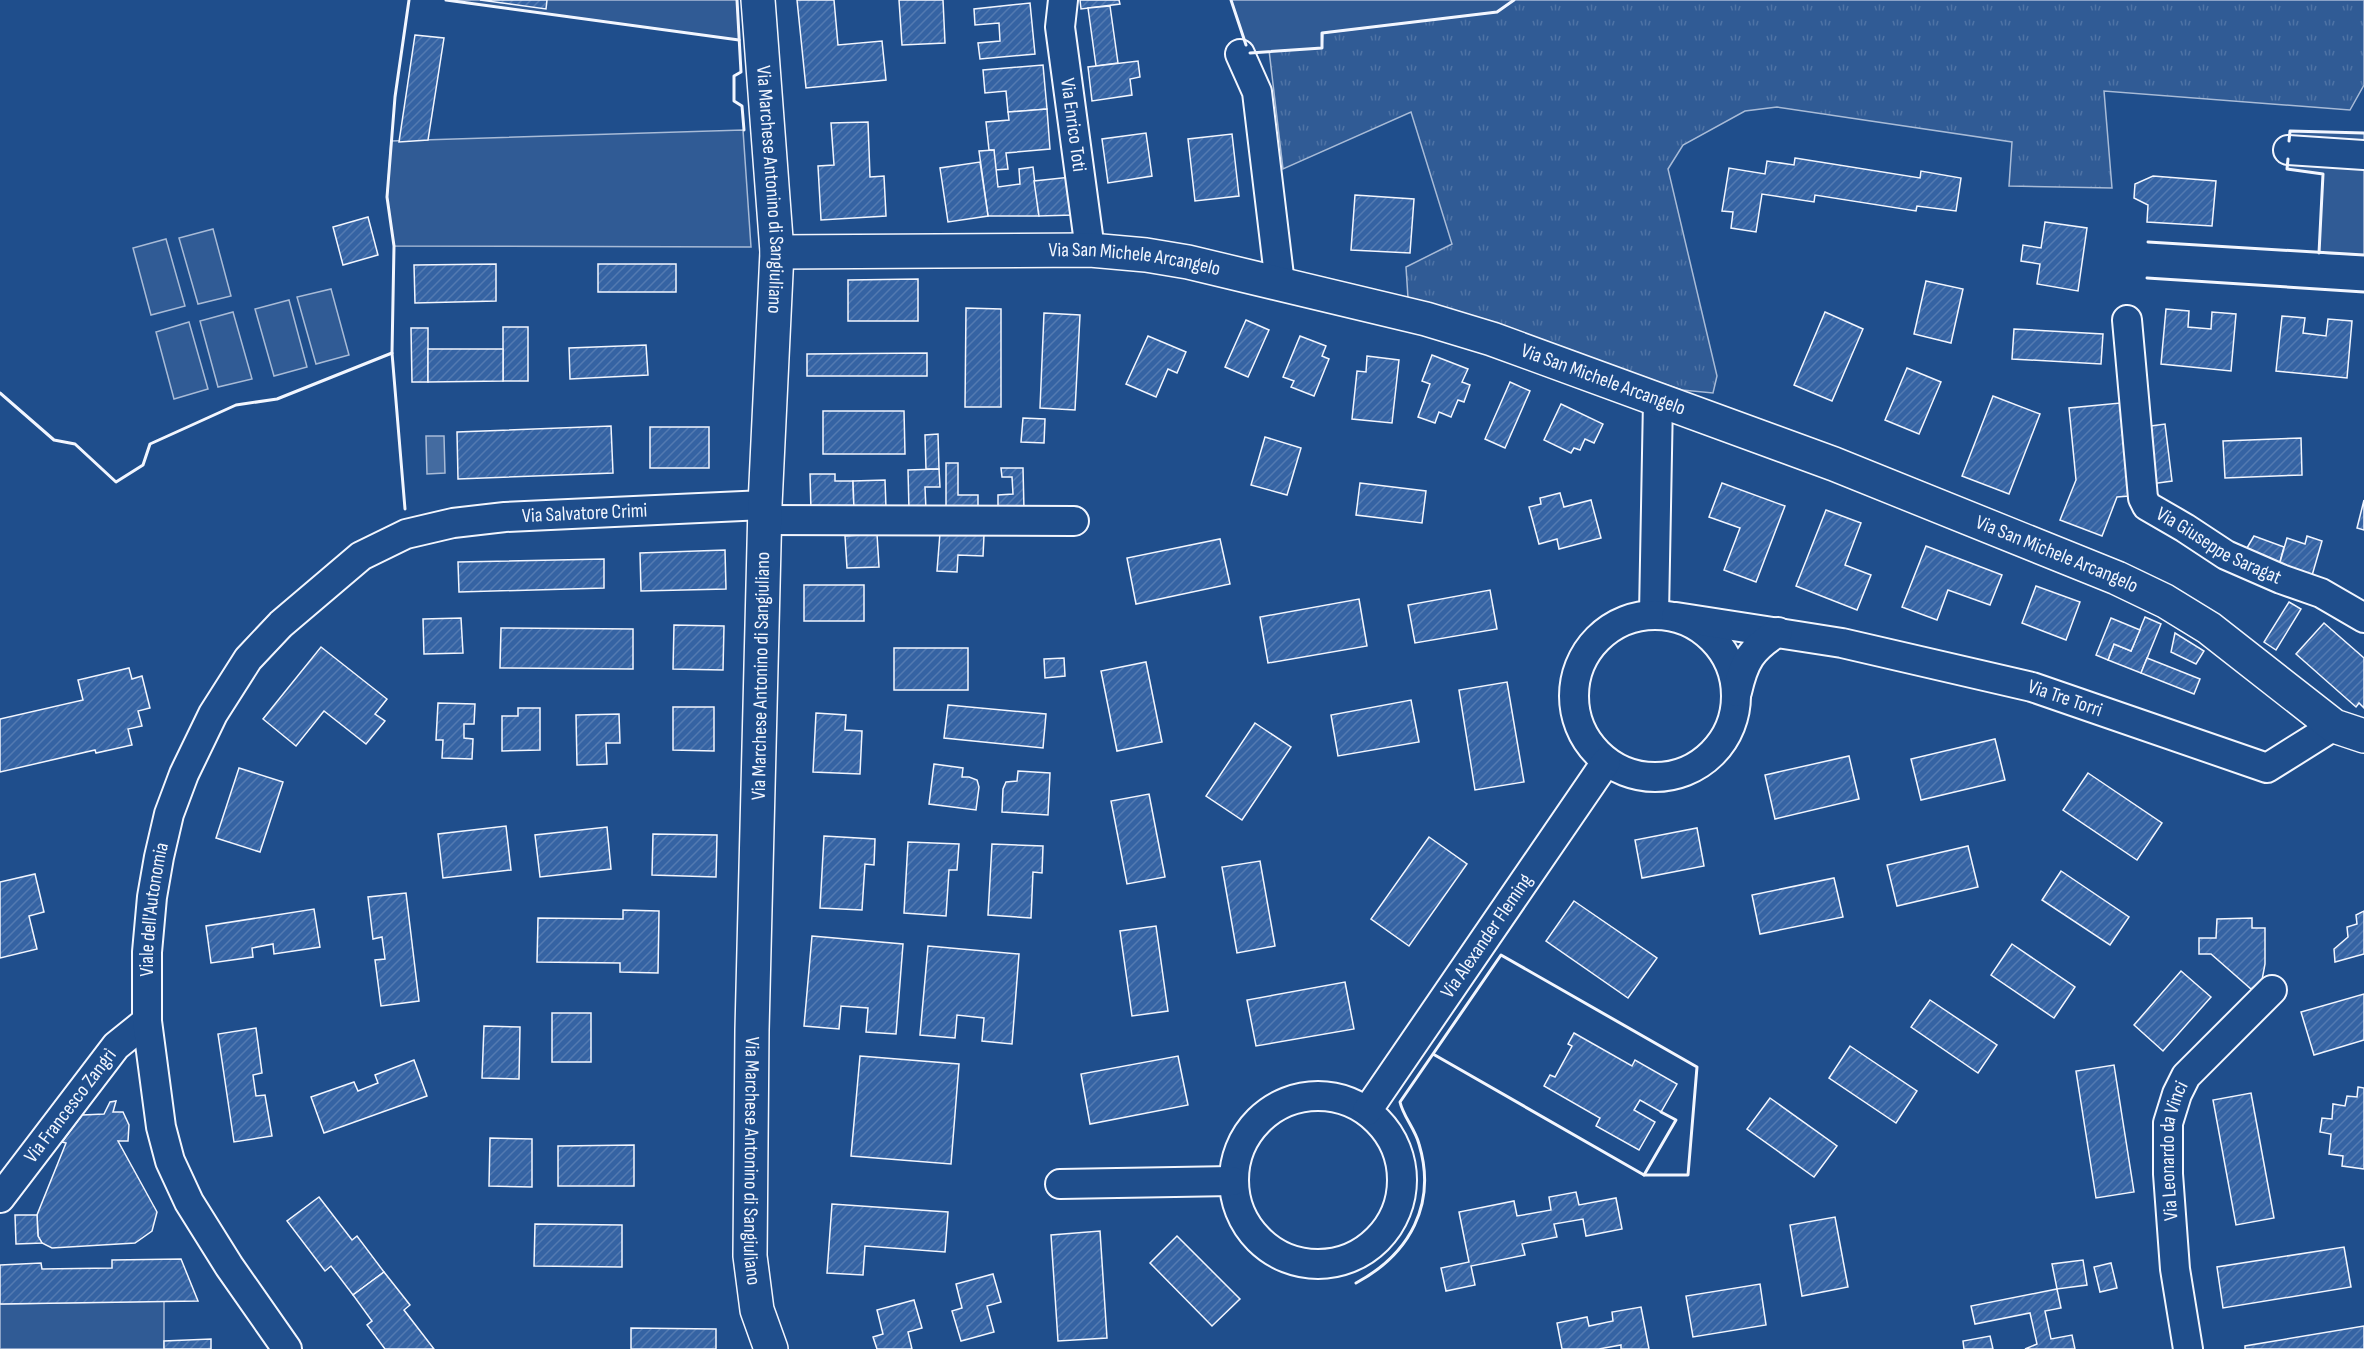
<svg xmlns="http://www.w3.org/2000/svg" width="2364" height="1349" font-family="'Sofia Sans Condensed',sans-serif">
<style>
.grass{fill:url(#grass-tufts);stroke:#a8bbd7;stroke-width:1.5}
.built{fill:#305b95;stroke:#a8bbd7;stroke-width:1.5}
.water{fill:#446ba0;stroke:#a8bbd7;stroke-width:1.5}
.building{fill:url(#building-hatch);stroke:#f2f6ff;stroke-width:1.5}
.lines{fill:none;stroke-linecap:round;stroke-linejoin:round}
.minor-casing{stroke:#f2f6ff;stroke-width:32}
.major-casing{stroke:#f2f6ff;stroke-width:36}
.minor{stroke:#1f4e8c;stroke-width:28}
.major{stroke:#1f4e8c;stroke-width:33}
.wall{stroke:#f2f6ff;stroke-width:3}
.labels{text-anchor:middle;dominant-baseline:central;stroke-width:4.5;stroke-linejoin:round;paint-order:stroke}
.street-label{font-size:20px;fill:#f2f6ff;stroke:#1f4e8c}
</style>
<defs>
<pattern id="grass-tufts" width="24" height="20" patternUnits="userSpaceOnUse" patternTransform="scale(1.5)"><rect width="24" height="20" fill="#305b95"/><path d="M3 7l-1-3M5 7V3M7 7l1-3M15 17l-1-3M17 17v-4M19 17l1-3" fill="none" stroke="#4e73a5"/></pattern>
<pattern id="building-hatch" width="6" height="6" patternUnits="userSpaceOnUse" patternTransform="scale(1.5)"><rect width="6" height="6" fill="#3563a3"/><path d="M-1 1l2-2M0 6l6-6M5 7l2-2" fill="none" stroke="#537ab1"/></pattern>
</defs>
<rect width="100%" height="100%" fill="#1f4e8c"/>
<!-- grass -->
<path class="grass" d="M1514,0h850v85l-14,25 -246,-19 8,97 -103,-2 3,-44 -235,-35 -32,4 -62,34 -15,24 49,207 -4,17 -31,-3 -274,-92 -2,-31 46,-23 -41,-132 -128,57 -14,-119 52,-2 1,-15 175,-21z"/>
<!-- built -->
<g class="built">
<path d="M446,0h291l2,40z"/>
<path d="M1231,0h283l-17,12 -174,21 -1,15 -73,5z"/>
<path d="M743,130l8,117 -357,-1 -7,-49 4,-56z"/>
<path d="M2290,131l74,2v122l-45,-2 4,-79 -36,-5z"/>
<path d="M213,229l18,67 -33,8 -19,-66z"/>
<path d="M166,239l19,67 -34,9 -18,-67z"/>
<path d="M331,289l18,66 -33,9 -19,-67z"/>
<path d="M289,300l18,67 -33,9 -19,-67z"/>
<path d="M233,312l19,67 -34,8 -18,-66z"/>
<path d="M189,322l19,67 -34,10 -18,-67z"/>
<path d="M164,1301v48h-164v-45z"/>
</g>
<!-- water -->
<path class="water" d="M426,436h18l1,37 -18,1z"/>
<!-- building -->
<g class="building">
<path d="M480,0h67l-1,9z"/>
<path d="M797,0h37l4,45 44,-4 4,39 -80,8z"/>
<path d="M899,0h44l2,43 -43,2z"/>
<path d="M1080,0h39l1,4 -39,5z"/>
<path d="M1030,3l5,51 -55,5 -2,-16 22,-2 -1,-18 -24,2 -1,-16z"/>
<path d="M1110,6l8,57 -22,3 -8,-58z"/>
<path d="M415,35l29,3 -16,102 -29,2z"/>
<path d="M1138,61l2,16 -10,2 2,16 -40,6 -4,-34z"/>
<path d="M1043,65l4,44 -39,3 -2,-21 -21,2 -2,-23z"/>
<path d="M1047,109l3,40 -44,4 2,16 -13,1 -1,-20h-5l-3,-28 23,-2 -1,-8z"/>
<path d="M868,122l2,55 14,-1 2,40 -65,4 -3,-54 16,-1 -3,-42z"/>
<path d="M1146,133l6,43 -44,7 -6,-44z"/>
<path d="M1232,134l7,62 -44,5 -7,-62z"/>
<path d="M994,150l4,37 22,-3 -1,-15 14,-2 6,49h-51l-9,-65z"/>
<path d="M1795,158l125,20 1,-7 40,7 -5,33 -39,-5 -1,5 -101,-16 -1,7 -52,-8 -6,38 -25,-4 2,-16 -11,-1 7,-43 36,6 2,-13 27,4z"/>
<path d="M980,162l8,54 -40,6 -8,-54z"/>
<path d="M2153,176l63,5 -4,45 -65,-4 1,-17 -14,-7 1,-14z"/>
<path d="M1071,177l2,38 -34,1 -5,-35z"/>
<path d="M1355,195l59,4 -4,54 -59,-3z"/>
<path d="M368,217l10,38 -35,10 -10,-38z"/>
<path d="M2045,222l42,6 -9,63 -41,-7 3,-20 -19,-3 2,-16 18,3z"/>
<path d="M496,264v37l-81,2 -1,-38z"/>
<rect x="598" y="264" width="78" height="28"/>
<path d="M918,279v42h-70v-41z"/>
<path d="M1926,281l37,8 -12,54 -37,-9z"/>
<path d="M966,308l35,1v98h-36z"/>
<path d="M2166,309l23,2 -1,16 23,2 1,-17 24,2 -5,57 -70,-7z"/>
<path d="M1825,312l38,17 -31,72 -38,-16z"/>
<path d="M1044,313l36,2 -5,95 -35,-2z"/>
<path d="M2282,316l23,2 -2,15 23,3 2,-17 24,2 -5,57 -71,-7z"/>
<path d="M1246,320l23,10 -21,47 -23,-10z"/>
<rect x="503" y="327" width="25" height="54"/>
<path d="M411,328h17v54h-16z"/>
<path d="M2014,329l89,5 -2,30 -89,-5z"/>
<path d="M1148,336l38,16 -9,21 -9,-4 -12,28 -30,-13z"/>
<path d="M1300,336l26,10 -4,10 7,3 -15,37 -23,-9 3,-6 -11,-4z"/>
<path d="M646,345l2,30 -78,4 -1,-31z"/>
<path d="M428,349h75v32l-75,1z"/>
<path d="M927,353v23h-120v-22z"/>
<path d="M1432,355l36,14 -6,13 8,3 -6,17 -6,-2 -7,17 -12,-5 -4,11 -17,-6 12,-33 -8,-3z"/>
<path d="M1367,356l32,4 -7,63 -40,-4 5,-48 9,1z"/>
<path d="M1907,368l34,14 -22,52 -34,-14z"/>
<path d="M1510,382l20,9 -25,57 -20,-9z"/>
<path d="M1993,396l47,18 -31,80 -47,-18z"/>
<path d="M2120,403l9,93 -12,1 -15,39 -42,-16 16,-40 -7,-72z"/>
<path d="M1561,404l42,20 -9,19 -9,-4 -5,11 -6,-2 -3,5 -27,-13z"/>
<path d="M823,411h81l1,43h-82z"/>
<path d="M1023,418l22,1 -1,24 -23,-1z"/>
<path d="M2165,424l7,57 -21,3 -7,-57z"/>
<path d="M611,426l2,47 -155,6 -1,-47z"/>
<rect x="650" y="427" width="59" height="41"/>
<path d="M938,434l1,35h-13l-1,-34z"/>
<path d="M1265,437l36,11 -14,47 -36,-10z"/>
<path d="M2301,438l1,37 -77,3 -2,-37z"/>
<path d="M946,463h12v32h20v16h-32z"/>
<path d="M1001,468h22l1,42 -26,1v-16l15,-1 -1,-17h-10z"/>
<path d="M939,469l1,18h-15l1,23h-17l-1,-40z"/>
<path d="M810,474h25v7h18l1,29 -43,1z"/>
<path d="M885,480l1,28 -32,2 -1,-29z"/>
<path d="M1360,483l66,8 -4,32 -66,-8z"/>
<path d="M1722,483l63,23 -29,76 -32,-12 16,-42 -31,-11z"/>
<path d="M1560,493l4,14 27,-7 10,38 -42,11 -2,-10 -18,5 -10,-37 12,-3 -1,-6z"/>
<path d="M2364,500v30l-7,-2z"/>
<path d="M1826,510l35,13 -16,42 26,10 -14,35 -61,-24z"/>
<path d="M940,533l44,2 -1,21 -25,-1 -1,17 -20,-1z"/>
<path d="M877,534l2,33 -32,1 -2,-32z"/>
<path d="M2254,536l30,11 -6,22 -34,-16z"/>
<path d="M2307,536l15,5 -11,38 -33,-10 9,-31 18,6z"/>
<path d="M1220,539l10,45 -94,20 -9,-46z"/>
<path d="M1926,546l76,29 -12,30 -42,-15 -11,30 -35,-13z"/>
<path d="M725,550l1,39 -85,2 -1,-38z"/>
<path d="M604,559v29l-145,4 -1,-30z"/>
<rect x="804" y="585" width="60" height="36"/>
<path d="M2036,586l44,16 -14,38 -44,-17z"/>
<path d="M1490,590l7,39 -82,14 -7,-38z"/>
<path d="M1359,599l8,47 -99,17 -8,-46z"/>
<path d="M2289,602l12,7 -25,41 -12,-8z"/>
<path d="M2145,617l16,7 -20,49 -33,-13 6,-16 17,7z"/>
<path d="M461,618l2,35 -39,1 -1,-35z"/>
<path d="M2111,618l29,12 -9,21 -17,-7 -6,16 -12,-5z"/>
<path d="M2324,623l40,35v50l-5,-5 -3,4 -60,-53z"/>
<path d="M674,625l50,1 -1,44 -50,-1z"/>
<path d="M501,628l132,1v40l-133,-1z"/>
<path d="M2175,633l29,18 -8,13 -25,-12z"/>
<path d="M321,647l66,52 -12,15 10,7 -19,23 -42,-33 -28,35 -33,-27z"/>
<rect x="894" y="648" width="74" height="42"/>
<path d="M1064,658l1,18 -20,2 -1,-19z"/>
<path d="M2147,658l53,21 -6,15 -53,-21z"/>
<path d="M1146,662l16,80 -45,9 -16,-80z"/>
<path d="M129,668l3,11 10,-3 8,32 -12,3 4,15 -14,3 4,16 -36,8 -1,-3 -95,22v-53l83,-19 -5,-20z"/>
<path d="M1507,682l17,100 -49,8 -16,-100z"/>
<path d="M1411,700l8,42 -81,14 -7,-41z"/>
<path d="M438,703l37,1 -1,20h-10v14l9,1 -1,20 -30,-1 1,-18h-7z"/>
<path d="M948,705l98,9 -3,34 -99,-10z"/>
<path d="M673,707h41v44l-41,-1z"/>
<path d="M518,708h22v42l-38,1v-35h16z"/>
<path d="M816,713l30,2 -1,15 17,1 -2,43 -47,-2z"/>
<path d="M619,714l1,29h-14l1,21 -30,1 -1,-50z"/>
<path d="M1255,723l36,24 -49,73 -36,-24z"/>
<path d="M1995,739l10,41 -84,20 -10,-41z"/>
<path d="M1849,756l10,43 -84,20 -10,-44z"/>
<path d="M934,764l29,4 -1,9h7l8,3 2,7 -3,23 -47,-6z"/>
<path d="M239,768l44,14 -23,70 -44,-14z"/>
<path d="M1018,771l32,2 -2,42 -46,-3 1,-23 3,-7 11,-1z"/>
<path d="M2088,773l74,50 -25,37 -74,-50z"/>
<path d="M1149,794l16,83 -38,7 -16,-83z"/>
<path d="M506,826l5,44 -68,8 -5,-44z"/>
<path d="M607,827l4,42 -71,8 -5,-42z"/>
<path d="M1697,828l7,38 -62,12 -7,-38z"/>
<path d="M653,834l64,1 -1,42 -64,-2z"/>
<path d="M824,836l51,3 -1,26 -9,-1 -3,46 -42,-2z"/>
<path d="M1429,837l38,27 -58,82 -38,-27z"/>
<path d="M908,842l51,2 -2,26h-8l-3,46 -42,-3z"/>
<path d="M992,844l51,2 -1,27 -9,-1 -2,46 -43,-3z"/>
<path d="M1968,846l10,41 -81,19 -10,-41z"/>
<path d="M1260,861l15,85 -38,7 -15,-86z"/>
<path d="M2061,871l68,46 -19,28 -68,-45z"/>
<path d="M35,874l9,38 -15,4 8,33 -37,9v-76z"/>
<path d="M1834,878l9,39 -83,17 -8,-39z"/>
<path d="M406,893l13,108 -38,5 -6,-46 10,-1 -3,-22 -9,2 -5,-42z"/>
<path d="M1574,901l83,57 -29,40 -82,-57z"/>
<path d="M314,909l6,38 -46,7 -1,-10 -21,4 1,9 -42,6 -5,-37z"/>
<path d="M623,910l36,1 -1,62 -38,-1v-9l-83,-1 1,-44 85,1z"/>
<path d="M2364,911v43l-29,8 -1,-13 14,-12 -1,-10 10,-3 -1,-9z"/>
<path d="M2252,918v10h13v36l-3,16 -11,9 -40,-35h-12v-16h17l1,-19z"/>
<path d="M1156,926l12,85 -36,5 -12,-85z"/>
<path d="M812,936l91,8 -7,90 -30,-2 2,-24 -27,-2 -2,23 -35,-3z"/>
<path d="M2012,944l63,43 -21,31 -63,-43z"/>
<path d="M928,946l91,8 -7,90 -30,-3 2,-23 -27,-3 -2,23 -35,-3z"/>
<path d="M2181,971l30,26 -48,54 -29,-26z"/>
<path d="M1345,982l9,47 -98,17 -9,-46z"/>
<path d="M2364,994v46l-50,15 -13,-43z"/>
<path d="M1930,1000l67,45 -19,28 -67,-46z"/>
<rect x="552" y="1013" width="39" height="49"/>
<path d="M484,1026l36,1 -1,52 -37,-1z"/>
<path d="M256,1028l6,45 -9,2 3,21 9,-1 7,41 -38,6 -16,-108z"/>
<path d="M1574,1033l58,33 3,-6 42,24 -16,28 -21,-12 -6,10 21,12 -16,28 -43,-24 4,-8 -56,-32 6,-11 5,2 17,-31 -4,-2z"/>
<path d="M1850,1046l67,45 -21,32 -67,-45z"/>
<path d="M860,1056l99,8 -8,100 -100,-8z"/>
<path d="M1178,1056l10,49 -98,19 -9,-50z"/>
<path d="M414,1060l13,36 -103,37 -13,-36 43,-15 4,9 20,-8 -3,-8z"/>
<path d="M2114,1065l20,127 -38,6 -20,-127z"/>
<path d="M2358,1087l6,1v81l-22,-3 1,-10 -14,-2 2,-20 -11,-2 2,-14 10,1 1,-15 12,2 2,-10 10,1z"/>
<path d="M2251,1093l23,125 -38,7 -23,-125z"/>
<path d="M1770,1098l67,48 -23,31 -67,-48z"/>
<path d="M116,1101l-3,11h10l6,13 -1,16h-10l39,71 -5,19 -17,12 -83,5 -10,-5 -4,-7 -1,-21 29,-72 -4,-1 20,-27 22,-1 6,-12z"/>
<path d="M490,1138l42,1v48l-43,-1z"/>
<path d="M634,1145v41h-76v-40z"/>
<path d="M1576,1192l3,13 37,-7 6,31 -36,7 -3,-17 -29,5 3,13 -35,7 3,11 -54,11 4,19 -29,6 -5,-23 28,-6 -10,-50 55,-11 3,15 34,-6 -2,-13z"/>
<path d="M319,1197l33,43 5,-4 27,36 -31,23 -22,-29 -6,5 -38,-50z"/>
<path d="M832,1204l116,8 -3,40 -80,-6 -2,29 -36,-2z"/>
<path d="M15,1215h22l1,21 4,7 -26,1z"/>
<path d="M1835,1217l13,70 -46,9 -12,-71z"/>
<path d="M535,1224l87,1v42l-88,-1z"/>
<path d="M1100,1231l7,107 -49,3 -7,-106z"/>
<path d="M1177,1236l63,63 -28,27 -62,-63z"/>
<path d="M2344,1247l7,40 -128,21 -6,-41z"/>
<path d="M181,1259l17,42 -198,3v-39l41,-2 1,6 70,-1v-8z"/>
<path d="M2083,1260l4,25 -30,4 -5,-25z"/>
<path d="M2111,1263l6,25 -17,4 -6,-25z"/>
<path d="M384,1272l26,33 -6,5 30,39h-49l-18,-24 5,-4 -19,-26z"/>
<path d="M993,1274l8,28 -14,4 7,26 -33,9 -9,-30 10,-3 -6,-24z"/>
<path d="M1760,1284l6,41 -73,12 -7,-41z"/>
<path d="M2057,1289l4,19 -16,3 6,28 21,-4 3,14h-50l12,-5 -7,-31 -55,11 -4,-18z"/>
<path d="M914,1300l8,28 -14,4 4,17h-35l-4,-12 10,-3 -6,-24z"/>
<path d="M1641,1307l8,42h-28v-4l-22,4h-37l-5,-26 30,-6 2,9 24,-5 -1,-9z"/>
<path d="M2364,1326v23h-119v-3z"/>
<path d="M631,1328l85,1v20h-85z"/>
<path d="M1990,1336l3,13h-29l-1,-8z"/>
<path d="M211,1339v10h-47v-8z"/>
</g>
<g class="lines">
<!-- minor casing -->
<g class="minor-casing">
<g id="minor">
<path id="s1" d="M1063,0l-3,27 30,223"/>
<path d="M1240,54l17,38 23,192"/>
<path d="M2288,150l76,5"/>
<path id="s2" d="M2127,320l16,178 4,8 38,22 41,27 55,24 40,14 43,25"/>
<path d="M764,520l310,1"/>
<path d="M1654,614l4,-214"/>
<circle cx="1655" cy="696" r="81"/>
<path id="s3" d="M1676,617l166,26 190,44 235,81 67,-42"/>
<path d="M1737,692c7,-31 14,-43 41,-60"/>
<circle cx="1318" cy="1180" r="84"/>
<path id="s4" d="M1367,1111l239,-349"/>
<path d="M1060,1184l172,-3"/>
<path id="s5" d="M0,1198l116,-152 31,-25"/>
<path id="s6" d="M287,1349l-58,-83 -40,-64 -19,-41 -9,-34 -14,-106v-69l5,-55 7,-40 10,-43 15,-40 29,-60 35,-55 33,-35 80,-68 45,-22 47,-11 52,-6 260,-12"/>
<path id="s7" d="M2188,1349l-13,-80 -7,-95v-51l9,-29 9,-18 86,-86"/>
</g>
</g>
<!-- major casing -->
<g class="major-casing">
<g id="major">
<path id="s8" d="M758,0l19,252 -12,253 -13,525 -2,226 7,54 14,39"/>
<path id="s9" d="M777,252l313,-2 56,5 42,7 238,57 66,20 342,125 283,114 48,23 44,27 125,98 30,10"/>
</g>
</g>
<!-- minor -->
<use href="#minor" class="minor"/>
<!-- major -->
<use href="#major" class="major"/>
<!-- wall -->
<g class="wall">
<path d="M446,0l293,40"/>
<path d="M737,0l4,72 -7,4v25l8,5 2,24"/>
<path d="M1231,0l15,45"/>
<path d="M1250,53l72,-5v-15l175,-21 17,-12"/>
<path d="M2289,141l1,-10 74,2"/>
<path d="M2288,159l-1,10 36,5 -4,79"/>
<path d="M2148,242l216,13"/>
<path d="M2147,278l217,14"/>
<path d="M0,393l54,47 21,4 41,38 27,-17 7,-21 86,-39 41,-6 115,-46"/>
<path d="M405,509l-13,-156 2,-107 -7,-49 8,-100 14,-97"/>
<path d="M1644,1175l32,-55 -15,-8"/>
<path d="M1356,1283c54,-29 81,-79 63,-139 -4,-15 -16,-28 -19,-42l33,-48 68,-99 196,112 -9,108h-44l-211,-121"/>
</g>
</g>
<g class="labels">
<!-- street labels -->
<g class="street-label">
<text stroke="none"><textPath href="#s1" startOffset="126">Via Enrico Toti</textPath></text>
<text stroke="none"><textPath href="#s8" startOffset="190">Via Marchese Antonino di Sangiuliano</textPath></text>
<text stroke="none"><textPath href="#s9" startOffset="358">Via San Michele Arcangelo</textPath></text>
<text stroke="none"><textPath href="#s9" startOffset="844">Via San Michele Arcangelo</textPath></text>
<text stroke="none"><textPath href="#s6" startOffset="1131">Via Salvatore Crimi</textPath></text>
<text stroke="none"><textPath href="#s2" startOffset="270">Via Giuseppe Saragat</textPath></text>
<text stroke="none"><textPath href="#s9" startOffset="1330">Via San Michele Arcangelo</textPath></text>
<text transform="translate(761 676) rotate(-89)">Via Marchese Antonino di Sangiuliano</text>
<text stroke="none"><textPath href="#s3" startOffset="398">Via Tre Torri</textPath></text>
<text stroke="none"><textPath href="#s6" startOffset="476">Viale dell'Autonomia</textPath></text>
<text stroke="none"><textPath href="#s4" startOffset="212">Via Alexander Fleming</textPath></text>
<text stroke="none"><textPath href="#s5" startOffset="116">Via Francesco Zangrì</textPath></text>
<text stroke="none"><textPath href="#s7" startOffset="200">Via Leonardo da Vinci</textPath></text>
<text stroke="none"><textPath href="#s8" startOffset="1162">Via Marchese Antonino di Sangiuliano</textPath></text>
</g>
</g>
</svg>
